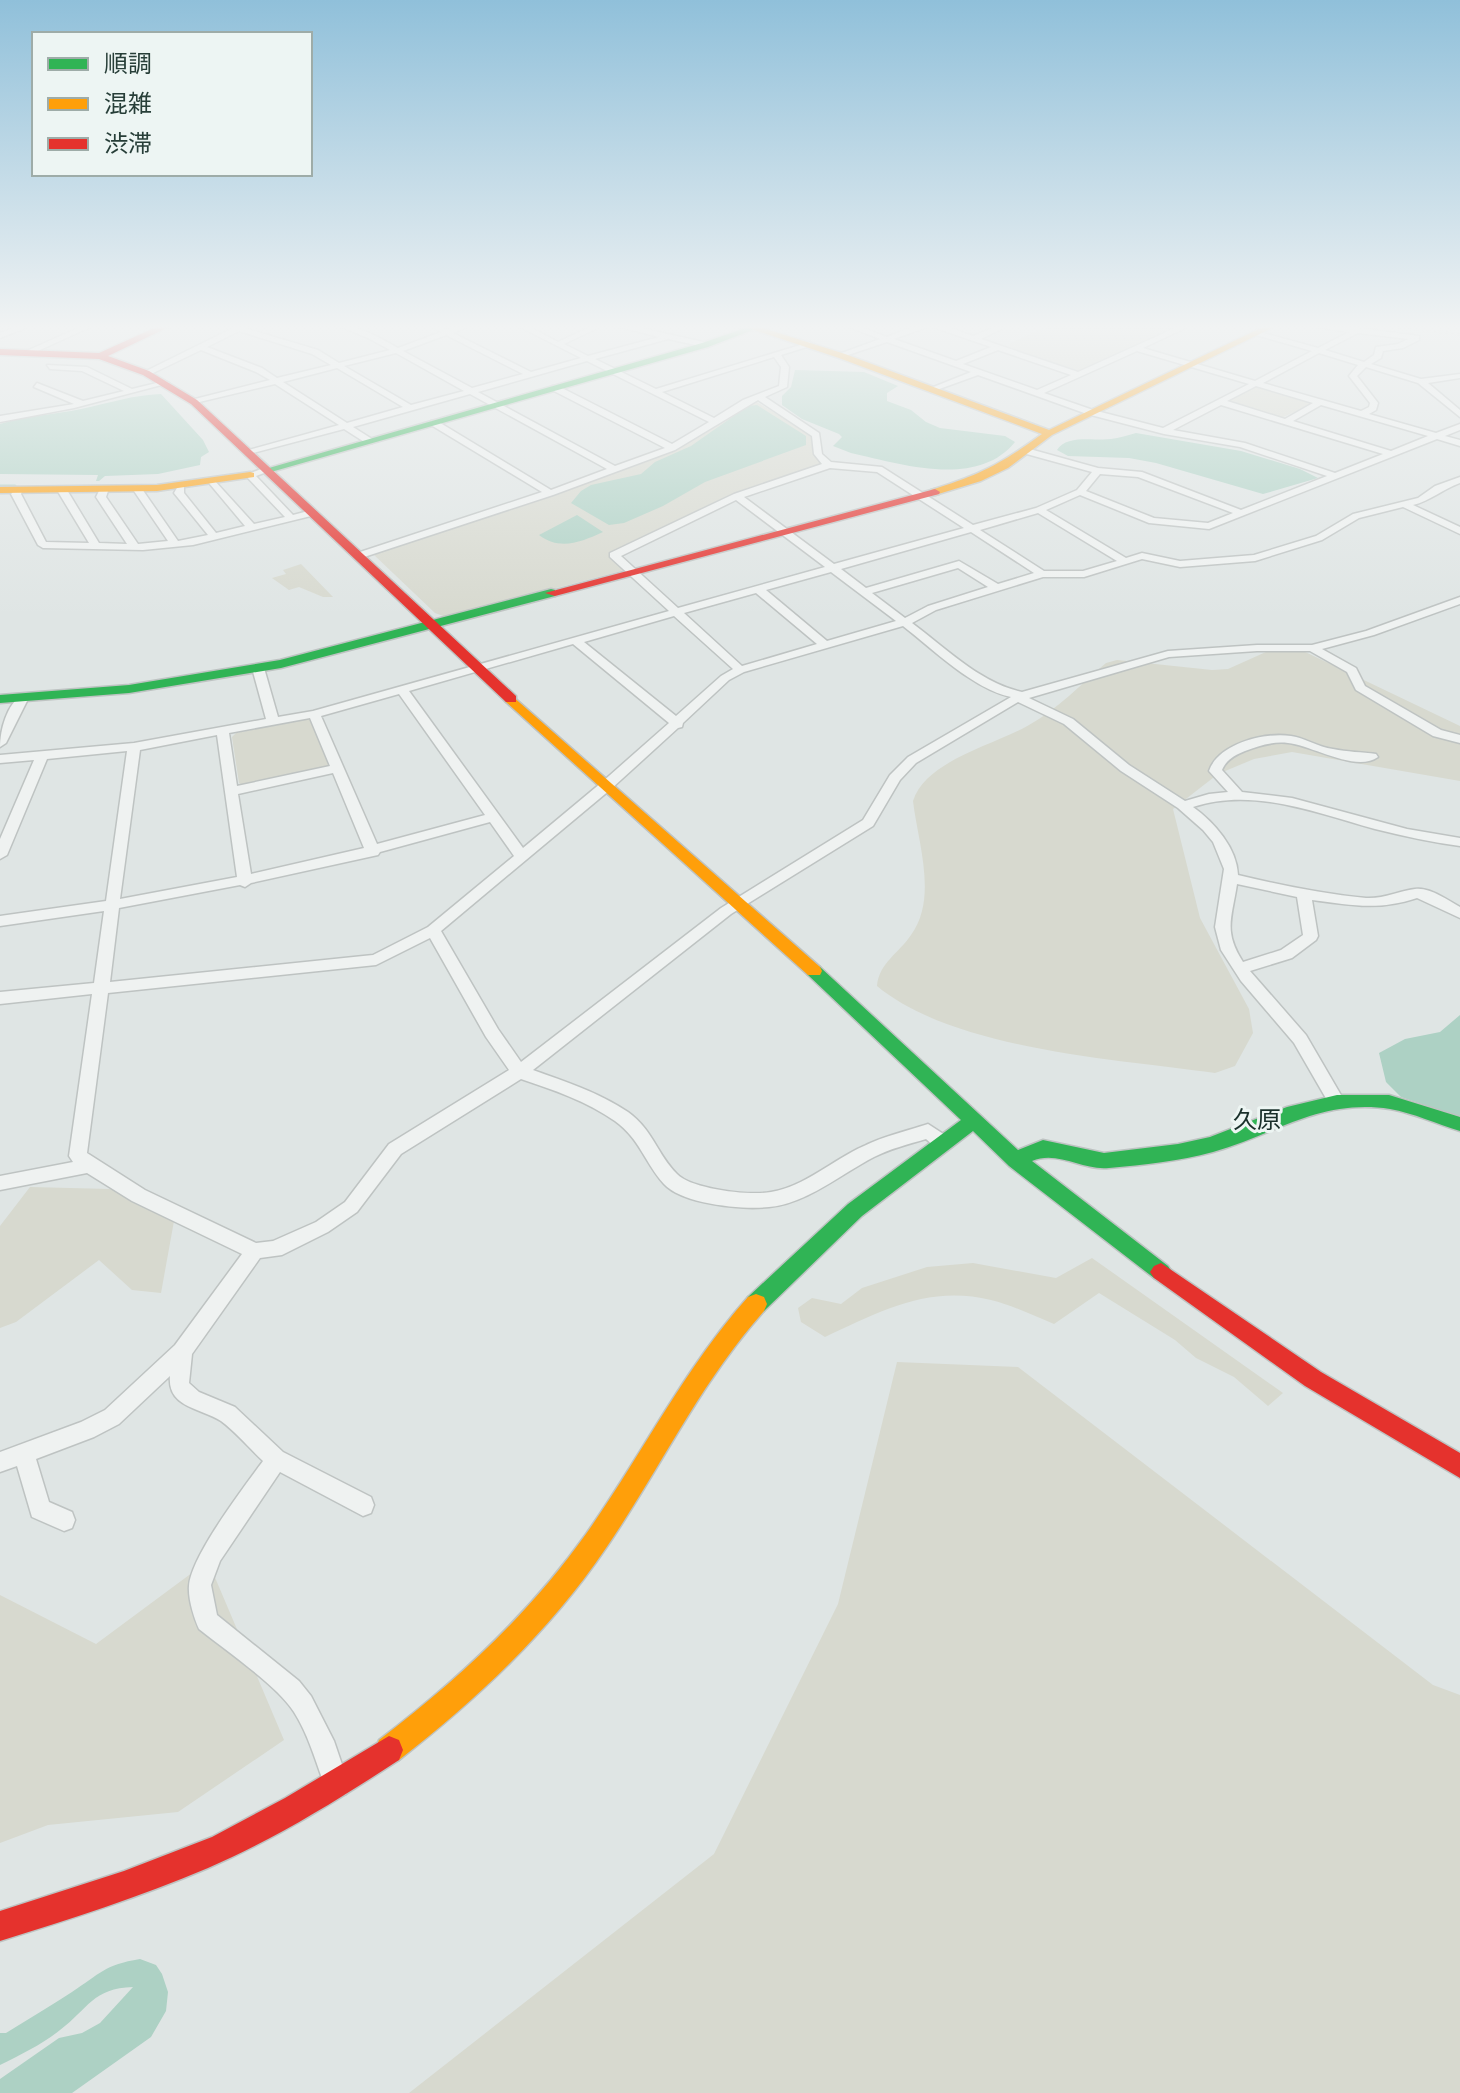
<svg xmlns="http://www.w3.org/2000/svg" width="1460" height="2093" font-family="Barlow,'Noto Sans JP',sans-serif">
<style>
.green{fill:#d7d9cf}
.water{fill:#add1c4}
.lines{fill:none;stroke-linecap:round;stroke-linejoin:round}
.stream{stroke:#add1c4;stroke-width:3}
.street-casing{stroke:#bec3c2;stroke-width:3}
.fast-casing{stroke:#bec3c2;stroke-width:3}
.slow-casing{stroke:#bec3c2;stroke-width:3}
.jam-casing{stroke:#bec3c2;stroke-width:3}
.street{fill:#eff2f1;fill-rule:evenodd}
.fast{fill:#30b455;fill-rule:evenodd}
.slow{fill:#ff9f0a;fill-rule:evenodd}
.jam{fill:#e5322d;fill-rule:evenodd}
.rail{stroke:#c9cdcc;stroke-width:3;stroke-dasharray:2 4;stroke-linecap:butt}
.labels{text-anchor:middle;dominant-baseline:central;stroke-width:6;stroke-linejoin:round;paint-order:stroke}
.quarter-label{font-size:24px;fill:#192f2a;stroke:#edf5f3}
</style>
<rect width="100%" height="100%" fill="#dfe5e4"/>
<!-- green -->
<g class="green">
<path d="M1054,324h120l8,2 -102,45 -70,-22v-6z"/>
<path d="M1256,386l59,17 -34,15 -53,-17z"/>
<path d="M755,401l59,35 -1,13 10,17 -87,28 -127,60 16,16 -179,47 -11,-4 -62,-59 234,-78 70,-28z"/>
<path d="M301,564l32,33h-10l-24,-10 -10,3 -17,-12 14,-4 -3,-4z"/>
<path d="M1277,647l22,2 161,77v55l-168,-29 -38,7 -36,15 -45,35 27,109 49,91 4,24 -18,33 -20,7c-98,-14 -261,-23 -338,-87 2,-23 22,-33 34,-51 27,-37 7,-92 2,-134 13,-41 82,-56 116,-76 28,-15 53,-42 77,-62l11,-3 95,10 16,-1z"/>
<path d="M309,719l3,1 18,44 -3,4 -83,18 -5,-3 -7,-46 4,-4z"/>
<path d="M30,1187l80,2 66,21 -15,83 -29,-3 -33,-30 -83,62 -16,6v-102z"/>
<path d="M1092,1258l191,135 -15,13 -34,-29 -38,-19 -21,-18 -76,-47 -45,31c-20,-8 -42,-19 -63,-24 -63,-15 -110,11 -166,37l-24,-15 -3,-14 14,-10 29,6 21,-16 65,-21 46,-4 83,15z"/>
<path d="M897,1362l121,5 415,318 27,10v398h-1051l305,-239 124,-250z"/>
<path d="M208,1561l76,179 -106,72 -130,13 -48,18v-248l96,49z"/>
</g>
<!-- water -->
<g class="water">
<path d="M795,370l69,2 34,14 -11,7v8l24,9 15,12 14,6 65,8 10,6c-38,47 -114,22 -164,11l-18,-7 9,-9 -3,-3 -37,-15 -20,-14v-9l9,-9z"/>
<path d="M161,394l42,46 6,12 -8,5 -1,8 -42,9 -53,2 -6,5h-3l2,-6 -98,-1v-50c27,-9 54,-9 81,-15 28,-6 52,-14 80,-15z"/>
<path d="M757,405l49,31v9l-101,37 -42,24 -39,17 -15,2 -38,-22 10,-12 10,-6 50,-11 14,-12 36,-16 57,-40z"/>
<path d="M1136,433l105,18 59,18 18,9 -55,16 -107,-31 -27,-5 -61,-2 -11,-6c9,-16 38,-9 54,-11 8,-1 17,-4 25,-6z"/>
<path d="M577,515l26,17c-22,10 -43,19 -64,3z"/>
<path d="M1460,1015v102l-59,-20 -15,-15 -7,-29 26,-14 35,-7z"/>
<path d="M140,1959l16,6 6,9 6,18 -2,19 -15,26 -79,56h-72v-14l59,-41 23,-5 18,-10 33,-36c-40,1 -45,22 -73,43 -17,14 -40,25 -60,35v-32h6c22,-14 45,-27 66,-41 29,-19 32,-27 68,-33z"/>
</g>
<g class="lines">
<!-- stream -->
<path class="stream" d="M0,486h15"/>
<!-- street casing -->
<g class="street-casing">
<g id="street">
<path d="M87,324h10l-68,31 -7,-2z"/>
<path d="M241,324h8l-4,4 73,22 21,13 51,-13 -22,-12 -34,-14c23,0 44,13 64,24l43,-16 -14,-8h9l11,6 16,-6h11l-21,9 78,39 50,-14 -67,-34h10l34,18 38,-18h10l-42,20 24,12 71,-19 -51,-13h15l85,19 -3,4 -37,-8 -73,20 61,30 154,-47v4l-29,9 8,12 -2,20 -22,10 54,36 3,21 9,8 51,5 91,58 63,-17 41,-18 15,-18 -69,-19 -1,-2 4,-3 72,20 44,4 99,38 86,-34 -87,-29 -76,-13 -77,-20 -109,-39 -47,17v-4l40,-16 -84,-30 -48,16v-4l41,-15 -39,-15h11l35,13 33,-13h19l34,12 29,-12h10l-31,15 97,33 106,-48h10l-51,24 112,33 57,-30 -56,-16v-4l62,17 31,-16 -51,-8 60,4 61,8v4l-16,8 -20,3 -2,7 -10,6 50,15 39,-5v4l-32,5 32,27v7l-42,-34 -52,-16 -9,9 21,27 -2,7 -7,4 67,19 24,-9v6l-15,6 15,4v6l-23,-7 -228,90 -60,-6 -69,-28 -34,15 80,48 16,-5 38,8 74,-6 62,-19 37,-22 65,-16 17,-12 25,-9v6c-17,6 -30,18 -47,22l47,22v7l-57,-27 -44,11 -37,22 -67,21 -75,6 -38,-8 -58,18h-41l-107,33 -24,13c34,25 68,60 110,69l146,-41 89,-6h55l54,-14 94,-34v7l-86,31 -52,14 34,19 9,18 76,44 19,5v8l-27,-7 -77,-46 -9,-18 -37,-21h-53l-88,6 -140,41 44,21 56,46 56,36 24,-7 19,-2 -19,-21c9,-27 55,-39 82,-35 14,2 27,11 42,13 14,3 29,3 43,5l2,3c-22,16 -67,-12 -90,-14 -15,-2 -30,3 -43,8 -10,4 -19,9 -23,19l20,22 50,6 115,31 53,9v8c-29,-4 -57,-10 -85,-17 -58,-16 -122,-42 -182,-22 21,15 44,41 45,68 42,10 85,19 128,23 18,1 32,-7 49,-9 15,-2 32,11 45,18v11l-43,-20c-39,13 -66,7 -105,2l6,36 -2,4 -24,18 -42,13 56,64 39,67 -2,5h-12l-37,-64 -53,-62 -20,-31 -6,-23 9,-58 -11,-27 -10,-12 -25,-22 -57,-37 -57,-47 -46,-22 -102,61 -16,17 -27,46 -142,88 -198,156c33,12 65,22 95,42 25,18 29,42 49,62 14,15 73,22 94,18 33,-5 63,-33 93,-46 20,-10 43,-15 64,-22l20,13 3,5 -3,5c-10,3 -15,-2 -22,-8 -17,5 -37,10 -52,18 -33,17 -68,47 -105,50 -27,3 -87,-3 -105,-23 -19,-21 -24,-45 -49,-63 -29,-20 -61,-31 -94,-42l-120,75 -44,58 -29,20 -46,23 -22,3 -68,96 -3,29 10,9 36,15 48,45 88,45 3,8 -3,8 -8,3 -83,-44 -60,89 -9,24 6,30 82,66 12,15 23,45 15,44 -3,9 -9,3 -9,-3c-11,-27 -18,-57 -34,-82 -16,-26 -69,-62 -95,-83 -5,-11 -11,-30 -10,-43 2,-30 55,-99 74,-125 -14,-13 -27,-29 -42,-40 -20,-13 -54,-13 -51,-45l-51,48 -25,13 -58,22 13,43 23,10 3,8 -3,8 -8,3 -32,-14 -15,-51 -17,6v-20l81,-30 24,-12 70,-65 67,-91 -110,-53 -45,-28 -87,17v-14l73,-14 -4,-6 23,-162 -92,10v-12l94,-9 10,-72 -104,15v-10l106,-15 21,-150 -80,8 -40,96 -7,4v-20l34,-79 -34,3v-8l134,-12 132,-24 -14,-51 6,-3 6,3 14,49 35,-6 356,-100 -59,-54v-4l124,-59 88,-30 -8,-10 -2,-18 -54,-36 -83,50 -122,45 -195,64 -5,-3 1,-2 188,-62 -111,-67v-4h6l114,69 56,-21 -137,-75 -117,33 19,12v4h-6l-22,-14 -99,26v-4l94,-26 -64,-41 -84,20v-4l79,-20 -14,-8 -55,-22 -52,25 -7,-2zM930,326l61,21 -35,14 -62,-22zM239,331l73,23 19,11 -54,13 -15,-10 -55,-21zM1358,333l50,6 -10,5 -22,3 -2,8 -10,7 -39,-12zM446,335l77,39 -51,14 -69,-37zM998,350l73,25 -34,15 -74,-26zM1137,351l112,33 -86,44 -70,-18 -49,-17zM396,353l68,38 -53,14 -67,-39zM1319,353l39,12 -9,11 21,27 -1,4 -8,4 -98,-28zM774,357l7,10 -2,19 -36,14 -29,18 -52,-26zM587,361l122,61 -37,22 -114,-58h-6v4l113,58 -50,18 -137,-74zM337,368l66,39 -56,16 -64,-41zM1256,386l57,17 -28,16 -58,-18zM1221,405l162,49 -48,19 -90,-30 -72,-13zM1321,405l107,31 -37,15 -98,-30zM830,468l47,4 87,56 -130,36 -90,-67zM1100,474l38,3 95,36 -25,10 -54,-5 -68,-27zM736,500l89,67 -147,41 -57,-52zM1038,513l79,48 -34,10h-39l-64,-41zM971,532l63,41 -36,11 -39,-23 -93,27 -25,-19zM958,568l30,19 -60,19 -23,12 -33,-25zM831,572l65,49 -69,20 -61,-51zM756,593l61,51 -75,22 -58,-53zM674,616l59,53 -12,7 -45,40 -92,-74zM903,626c31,24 70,63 108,71l-103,60 -18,18 -27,45 -142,88 -200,154 -23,-33 -57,-98 170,-142 67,-61 4,-1 1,-4 46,-43 15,-8zM573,644l96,79 -68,60 -78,65 -114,-157zM399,694l86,121 -108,29 -56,-128zM310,718l20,48 -93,20 -8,-53zM217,735l20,142 -117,22 20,-149zM333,773l31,75 -113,26 -13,-80zM490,822l24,34 -86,71 -55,28 -263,27 9,-74 121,-23 5,2 6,-4 127,-28 2,-3zM1237,884l60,13 6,38 -22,15 -38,12c-20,-31 -11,-44 -6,-78zM430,938l56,99 23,33 -120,74 -44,58 -29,20 -43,19 -17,2 -111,-53 -58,-37 21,-160 268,-28z"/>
<path d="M21,325l7,2 -28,11v-5z"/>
<path d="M47,365l40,2 45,22 33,-8 4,2 -95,25 -74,14v-6l74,-12 -40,-17 3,-4 46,18 41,-10 -42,-20 -32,-2z"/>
<path d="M264,468l8,2 -16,6 37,39 19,-5 5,3 -2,2 -122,30 -50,5 -100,-2 -5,-3 -27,-51 6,-6h6l-2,6 25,48 43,1 -32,-53 5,-3 5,3 32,53 28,1 -31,-47 4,-8 3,-1 5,3 -2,6 32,47 30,-3 -34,-50 5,-3 3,1 36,52 30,-6 -34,-42 4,-7h6v7l32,40 29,-7 -36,-43 5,-3 40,44 31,-7 -40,-42z"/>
<path d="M22,695l6,4 -22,44 -6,4c0,-17 7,-43 22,-52z"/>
</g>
</g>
<!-- fast casing -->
<g class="fast-casing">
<g id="fast">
<path d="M751,326l7,2 -50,19 -437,125 -9,-2 440,-127z"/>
<path d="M551,589l4,1v6l-274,72 -152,25 -129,10v-8l129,-10 151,-25z"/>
<path d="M814,965l6,2 198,183 25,-10 61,13 74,-9 32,-7 77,-30 50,-12h52l71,22v14c-23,-7 -47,-18 -70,-22 -69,-11 -117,26 -177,43 -34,9 -69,13 -104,16 -26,3 -51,-18 -77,-7l136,105 4,6 -4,6 -7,3 -7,-3 -145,-112 -36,-35 -111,85 -98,95 -8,3 -8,-3 -3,-7 3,-7 100,-93 113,-84 -153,-145 -2,-4 2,-4z"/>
</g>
</g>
<!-- slow casing -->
<g class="slow-casing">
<g id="slow">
<path d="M736,324h14l95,30 204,76 220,-106h11l-228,111 -44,33 -27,13 -46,14 -5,-3 1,-2c49,-15 70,-26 111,-56l-203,-76z"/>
<path d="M250,472l4,1v4l-97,14 -157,2v-6l157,-2z"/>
<path d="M511,695l309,272 2,4 -2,4h-12l-302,-273 -2,-3z"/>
<path d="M756,1294l8,3 3,7 -3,7c-64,72 -104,158 -158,237 -56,83 -129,151 -207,212l-10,4 -10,-4 -4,-10 4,-10c79,-60 150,-126 207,-206 56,-79 97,-164 162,-237z"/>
</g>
</g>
<!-- jam casing -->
<g class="jam-casing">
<g id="jam">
<path d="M163,324h12l-67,32 41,15 48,29 319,296v6h-10l-315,-298 -48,-29 -44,-16 -99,-4v-6l99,4z"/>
<path d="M935,489l5,3 -1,2 -384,102 -10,-3z"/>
<path d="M1161,1263l160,109 139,81v25l-155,-92 -151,-108 -4,-6 4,-6z"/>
<path d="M389,1736l10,4 4,10 -4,10c-61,40 -124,79 -191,108 -68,29 -138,51 -208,73v-30l124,-40 88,-34 73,-39z"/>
</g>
</g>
<!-- street -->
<use href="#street" class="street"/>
<!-- fast -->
<use href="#fast" class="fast"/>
<!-- slow -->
<use href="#slow" class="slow"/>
<!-- jam -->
<use href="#jam" class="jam"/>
<!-- rail -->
<path class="rail" d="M1362,324l98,10"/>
</g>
<!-- sky -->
<linearGradient id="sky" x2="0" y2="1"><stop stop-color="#90c0da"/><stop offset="0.53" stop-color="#f1f3f3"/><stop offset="1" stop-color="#f1f3f3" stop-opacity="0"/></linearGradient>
<rect width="1460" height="617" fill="url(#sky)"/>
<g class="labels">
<!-- quarter labels -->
<g class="quarter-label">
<text x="1257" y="1118">久原</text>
</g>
</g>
<!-- legend -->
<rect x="32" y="32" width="280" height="144" fill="#edf5f3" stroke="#9eaca8" stroke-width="2"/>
<rect x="48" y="58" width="40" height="12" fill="#30b455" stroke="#9eaca8" stroke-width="2"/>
<text x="104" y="72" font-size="24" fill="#273e38">順調</text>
<rect x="48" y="98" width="40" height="12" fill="#ff9f0a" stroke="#9eaca8" stroke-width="2"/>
<text x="104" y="112" font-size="24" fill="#273e38">混雑</text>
<rect x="48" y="138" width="40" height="12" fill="#e5322d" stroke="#9eaca8" stroke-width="2"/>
<text x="104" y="152" font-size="24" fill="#273e38">渋滞</text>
</svg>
